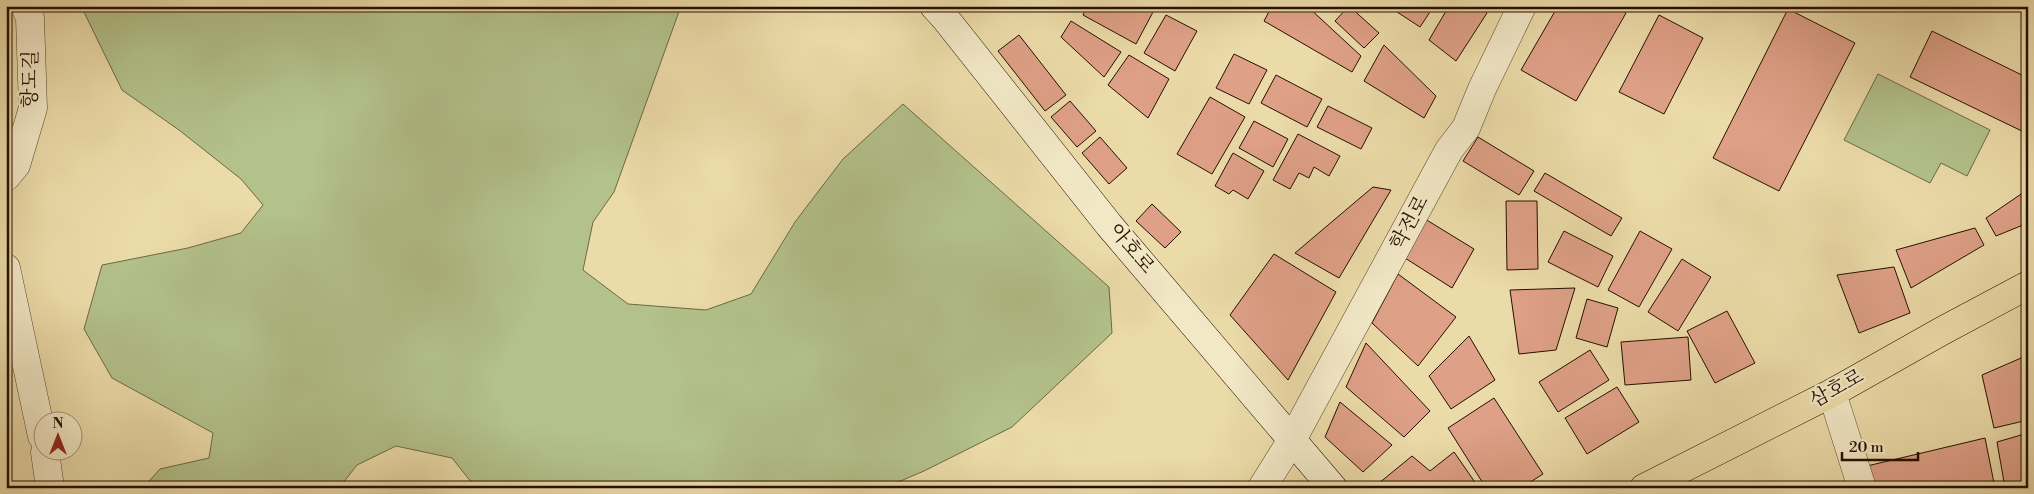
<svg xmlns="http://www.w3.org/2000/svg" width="2034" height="494" font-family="'Libre Bodoni','Noto Serif KR',serif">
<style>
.green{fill:#b3c18b;stroke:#6c6846}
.building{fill:#dea087;stroke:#260f00}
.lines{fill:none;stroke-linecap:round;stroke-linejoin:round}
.minor-casing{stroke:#57422a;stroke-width:29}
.secondary-casing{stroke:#260f00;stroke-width:29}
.primary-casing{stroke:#260f00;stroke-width:29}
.minor{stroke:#f2e8c6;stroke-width:28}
.secondary{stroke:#f2e8c6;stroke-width:28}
.primary{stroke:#ebdba8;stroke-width:28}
.labels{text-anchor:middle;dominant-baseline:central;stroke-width:4.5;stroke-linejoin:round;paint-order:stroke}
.street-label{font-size:20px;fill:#260f00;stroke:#f2e8c6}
</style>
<rect width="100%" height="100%" fill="#ebdba8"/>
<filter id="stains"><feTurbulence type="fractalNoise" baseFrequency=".004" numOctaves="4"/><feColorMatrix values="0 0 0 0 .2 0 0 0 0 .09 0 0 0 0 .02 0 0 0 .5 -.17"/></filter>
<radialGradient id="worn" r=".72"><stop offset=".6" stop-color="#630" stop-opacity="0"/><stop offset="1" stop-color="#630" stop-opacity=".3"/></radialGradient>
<!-- green -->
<g class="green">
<path d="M81,6h600l-67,186 -21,30 -10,48 45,34 78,6 45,-16 44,-72 48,-63 60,-55 206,183 3,46 -100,94 -88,44 -40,17h-408l-24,-30 -56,-12 -39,19 -18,23h-196l17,-19 49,-11 4,-25 -101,-55 -28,-49 18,-64 86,-17 53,-15 22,-28 -22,-26 -62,-49 -57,-40z"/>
<path d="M1878,74l112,56 -23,46 -26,-13 -11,20 -86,-43z"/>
</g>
<!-- building -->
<g class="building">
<path d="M1087,6h55l11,6 -17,32 -53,-29z"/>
<path d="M1272,6h35l54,50 -9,16 -88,-51z"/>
<path d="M1349,6l30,27 -15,15 -29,-27z"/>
<path d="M1392,6h42l-14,21 -29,-19z"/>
<path d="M1449,6h28l10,7 -31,48 -27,-21z"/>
<path d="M1558,6h55l13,7 -50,88 -55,-31z"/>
<path d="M1788,9l67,34 -76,148 -66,-33z"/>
<path d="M1166,15l31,16 -22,40 -31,-18z"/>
<path d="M1659,15l44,23 -39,76 -45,-22z"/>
<path d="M1071,21l50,31 -17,25 -43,-40z"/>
<path d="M1932,31l96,47v56l-118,-57z"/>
<path d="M1019,35l47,60 -21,16 -47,-60z"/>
<path d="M1384,45l52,51 -12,22 -60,-37z"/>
<path d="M1234,54l33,16 -18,34 -33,-16z"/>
<path d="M1129,55l40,24 -21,39 -40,-33z"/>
<path d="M1276,75l46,24 -15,28 -46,-24z"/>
<path d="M1210,97l35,20 -33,57 -35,-20z"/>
<path d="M1070,101l26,30 -19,16 -26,-30z"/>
<path d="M1328,106l44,22 -11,21 -44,-22z"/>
<path d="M1254,121l34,18 -15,28 -34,-19z"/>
<path d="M1298,134l42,22 -11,20 -15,-9 -5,11 -10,-5 -9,16 -17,-9z"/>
<path d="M1100,137l27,31 -18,16 -27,-31z"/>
<path d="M1478,137l56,34 -15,24 -56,-34z"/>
<path d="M1233,153l31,18 -16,28 -15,-9 -4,4 -14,-8z"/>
<path d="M1545,173l77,45 -11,18 -77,-45z"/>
<path d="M1373,187l18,3 -52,88 -44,-25z"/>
<path d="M2027,190l1,33 -32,13 -10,-18z"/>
<path d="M1506,201h31l1,68 -31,1z"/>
<path d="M1152,204l29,28 -16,16 -29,-27z"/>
<path d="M1425,219l49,30 -22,39 -47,-30z"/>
<path d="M1975,228l9,17 -73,43 -15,-38z"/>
<path d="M1564,231l49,25 -15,31 -50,-25z"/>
<path d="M1640,231l32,18 -33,58 -31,-17z"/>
<path d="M1274,254l62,38 -48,88 -58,-65z"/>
<path d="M1682,259l29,18 -33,54 -30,-19z"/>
<path d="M1894,267l16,46 -51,20 -22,-58z"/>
<path d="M1398,274l58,43 -38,49 -46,-43z"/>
<path d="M1575,288l-19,62 -37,4 -9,-64z"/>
<path d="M1587,299l31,9 -11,39 -31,-9z"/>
<path d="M1727,311l28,52 -40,20 -28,-52z"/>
<path d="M1469,336l26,44 -44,29 -22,-33z"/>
<path d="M1688,337l3,43 -66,5 -4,-43z"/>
<path d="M1366,343l64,68 -26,26 -58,-50z"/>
<path d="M1590,350l19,30 -51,32 -19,-30z"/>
<path d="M2028,355v65l-34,8 -12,-53z"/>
<path d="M1617,387l22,35 -52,32 -22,-36z"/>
<path d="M1494,398l49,76 -22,14h-35l-38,-60z"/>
<path d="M1340,402l52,43 -29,27 -38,-35z"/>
<path d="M2028,433v53l-23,2 -8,-46z"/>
<path d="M1985,438l10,50h-123l-5,-22z"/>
<path d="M1454,452l25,36h-106l39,-32 18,15z"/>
</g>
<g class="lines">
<!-- minor casing -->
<g class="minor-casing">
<g id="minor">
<path d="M6,177l10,-12 17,-57 -3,-90 -5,-12"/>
<path d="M6,268l36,168"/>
<path d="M1832,393l30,95"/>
<path d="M45,452l5,36"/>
<path d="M1262,488l31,-50 156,-288 17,-22 16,-39 40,-83"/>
</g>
</g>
<!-- secondary casing -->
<g class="secondary-casing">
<path id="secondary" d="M934,6l11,12 164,207 224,263"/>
</g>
<!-- primary casing -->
<g class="primary-casing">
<path id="primary" d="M1644,488l188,-95 110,-62 86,-46"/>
</g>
<!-- minor -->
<use href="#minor" class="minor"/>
<!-- secondary -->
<use href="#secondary" class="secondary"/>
<!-- primary -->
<use href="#primary" class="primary"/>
</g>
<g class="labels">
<!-- street labels -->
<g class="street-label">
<text transform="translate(31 79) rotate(-89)">항도길</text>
<text transform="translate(1410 223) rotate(-62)">학전로</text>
<text transform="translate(1131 249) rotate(50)">아호로</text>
<text transform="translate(1837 389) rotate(-29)">삼호로</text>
</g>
</g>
<!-- margin -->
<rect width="2034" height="494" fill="none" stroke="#ebdba8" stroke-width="25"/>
<rect x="8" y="8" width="2019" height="479" fill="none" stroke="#260f00" stroke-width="2.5"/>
<rect x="12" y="12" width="2009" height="469" fill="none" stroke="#260f00"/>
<!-- north arrow -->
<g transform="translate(58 436)"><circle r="24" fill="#f2e8c6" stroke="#a09177"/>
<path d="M0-4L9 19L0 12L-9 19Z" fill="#8f2418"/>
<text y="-8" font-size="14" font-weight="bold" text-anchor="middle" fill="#260f00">N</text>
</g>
<!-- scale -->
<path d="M1842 452v8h76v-8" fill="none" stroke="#260f00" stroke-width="2.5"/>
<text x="1849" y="452" font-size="15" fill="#260f00" stroke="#f2e8c6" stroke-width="4" paint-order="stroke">20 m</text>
<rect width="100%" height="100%" filter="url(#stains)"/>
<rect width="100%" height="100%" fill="url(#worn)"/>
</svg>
